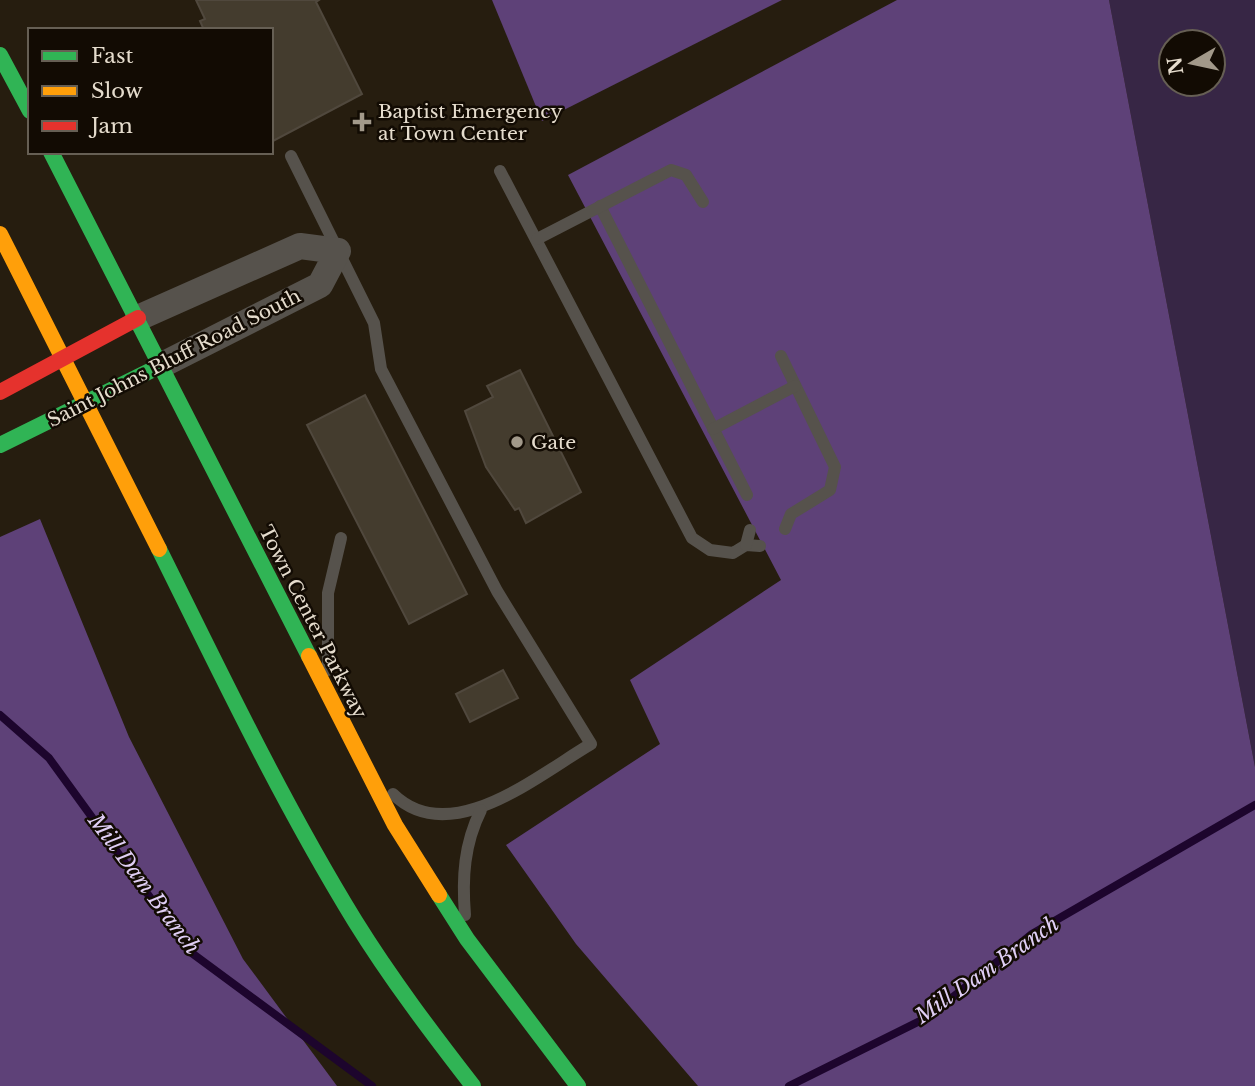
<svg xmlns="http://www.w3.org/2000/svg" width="1255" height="1086" font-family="'Libre Baskerville',serif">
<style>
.green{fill:#372645;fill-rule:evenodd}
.forest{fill:#5e4178}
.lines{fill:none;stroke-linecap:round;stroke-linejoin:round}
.stream{stroke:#1d052d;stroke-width:8}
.building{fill:#443c2e;stroke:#50483d;stroke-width:2}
.lane{stroke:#56524c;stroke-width:12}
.street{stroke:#56524c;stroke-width:26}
.fast{stroke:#30b455;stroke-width:16}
.slow{stroke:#ff9f0a;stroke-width:16}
.jam{stroke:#e5322d;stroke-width:16}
.poi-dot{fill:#a2998a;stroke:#120b03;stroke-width:2.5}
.labels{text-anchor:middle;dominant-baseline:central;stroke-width:5;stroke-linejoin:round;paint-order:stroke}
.poi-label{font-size:19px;fill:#e5dccd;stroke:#120b03;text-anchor:start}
.street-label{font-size:19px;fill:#e5dccd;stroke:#120b03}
.water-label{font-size:21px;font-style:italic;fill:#e0cff5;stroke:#120b03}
</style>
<rect width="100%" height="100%" fill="#261d0f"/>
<!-- green -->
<path class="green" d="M1109,0h146v767zM1171,42h42v42h-42z"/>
<!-- forest -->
<g class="forest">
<path d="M492,0h290l-240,121z"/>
<path d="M897,0h212l146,767v319h-557l-122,-142 -70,-99 154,-101 -30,-64 151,-100 -213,-405z"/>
<path d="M40,519l89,218 114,222 94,127h-337v-549z"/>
</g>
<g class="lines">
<!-- stream -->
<g class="stream">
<path d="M0,715l49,43 140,193 183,135"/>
<path d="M789,1086l139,-69 104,-83 223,-129"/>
</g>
</g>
<!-- building -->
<g class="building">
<path d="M196,0h123l-3,2 46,92 -91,48v-112h-67l-4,-9 5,-2z"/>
<path d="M520,370l61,122 -55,31 -7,-15 -4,2 -29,-43 -21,-56 28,-14 -6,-11z"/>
<path d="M365,395l102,199 -58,30 -102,-199z"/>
<path d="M503,670l15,28 -48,24 -14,-28z"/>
</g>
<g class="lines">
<!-- lane -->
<g class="lane">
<path d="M291,156l83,167 7,46 116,222 94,153c-53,31 -141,106 -198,50"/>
<path d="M500,171l192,367 18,12 23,3 13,-8 14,1"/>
<path d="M600,206l147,289"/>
<path d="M537,239l134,-69 15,5 17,27"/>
<path d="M781,356l54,111 -5,23 -39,24 -6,15"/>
<path d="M713,429l82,-43"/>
<path d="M746,545l4,-15"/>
<path d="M328,670v-77l13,-55"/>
<path d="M465,915c-3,-37 -1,-71 16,-105"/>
</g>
<!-- street -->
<path class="street" d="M138,318l162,-72 38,5 -18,34 -158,80"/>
<!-- fast -->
<g class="fast">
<path d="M0,55l30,56"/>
<path d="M51,152l258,504"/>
<path d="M0,445l162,-80"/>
<path d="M159,549c62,125 123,253 196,372 36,58 77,112 118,165"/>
<path d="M439,895l28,44 111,147"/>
</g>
<!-- slow -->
<g class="slow">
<path d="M0,234l159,315"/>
<path d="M309,656l86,169 44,70"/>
</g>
<!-- jam -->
<path class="jam" d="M0,392l138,-74"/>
</g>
<!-- markers -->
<g class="poi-dot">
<path d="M358.5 111.5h7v7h7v7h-7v7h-7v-7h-7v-7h7z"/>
<circle cx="517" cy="442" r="7"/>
</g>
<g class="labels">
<!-- poi labels -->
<g class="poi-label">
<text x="378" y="111">Baptist Emergency<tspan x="378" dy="22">at Town Center</tspan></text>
<text x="531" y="442">Gate</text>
</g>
<!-- street labels -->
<g class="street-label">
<text transform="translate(174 358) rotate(-27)">Saint Johns Bluff Road South</text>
<text transform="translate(313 622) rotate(63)">Town Center Parkway</text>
</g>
<!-- water labels -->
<g class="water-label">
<text transform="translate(144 884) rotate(53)">Mill Dam Branch</text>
<text transform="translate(987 970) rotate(-35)">Mill Dam Branch</text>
</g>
</g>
<!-- legend -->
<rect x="28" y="28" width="245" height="126" fill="#120b03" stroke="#665f54" stroke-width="2"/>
<rect x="42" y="51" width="35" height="10" fill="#30b455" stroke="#665f54" stroke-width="2"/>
<text x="91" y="63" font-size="21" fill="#e5dccd">Fast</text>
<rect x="42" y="86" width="35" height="10" fill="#ff9f0a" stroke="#665f54" stroke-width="2"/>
<text x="91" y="98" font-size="21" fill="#e5dccd">Slow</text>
<rect x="42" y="121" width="35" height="10" fill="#e5322d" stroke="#665f54" stroke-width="2"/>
<text x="91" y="133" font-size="21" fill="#e5dccd">Jam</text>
<!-- north arrow -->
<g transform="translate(1192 63) rotate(261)"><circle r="33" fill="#120b03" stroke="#665f54" stroke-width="2"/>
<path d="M0-5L12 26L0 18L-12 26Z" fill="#a2998a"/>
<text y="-10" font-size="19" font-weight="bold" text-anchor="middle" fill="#e5dccd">N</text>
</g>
</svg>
